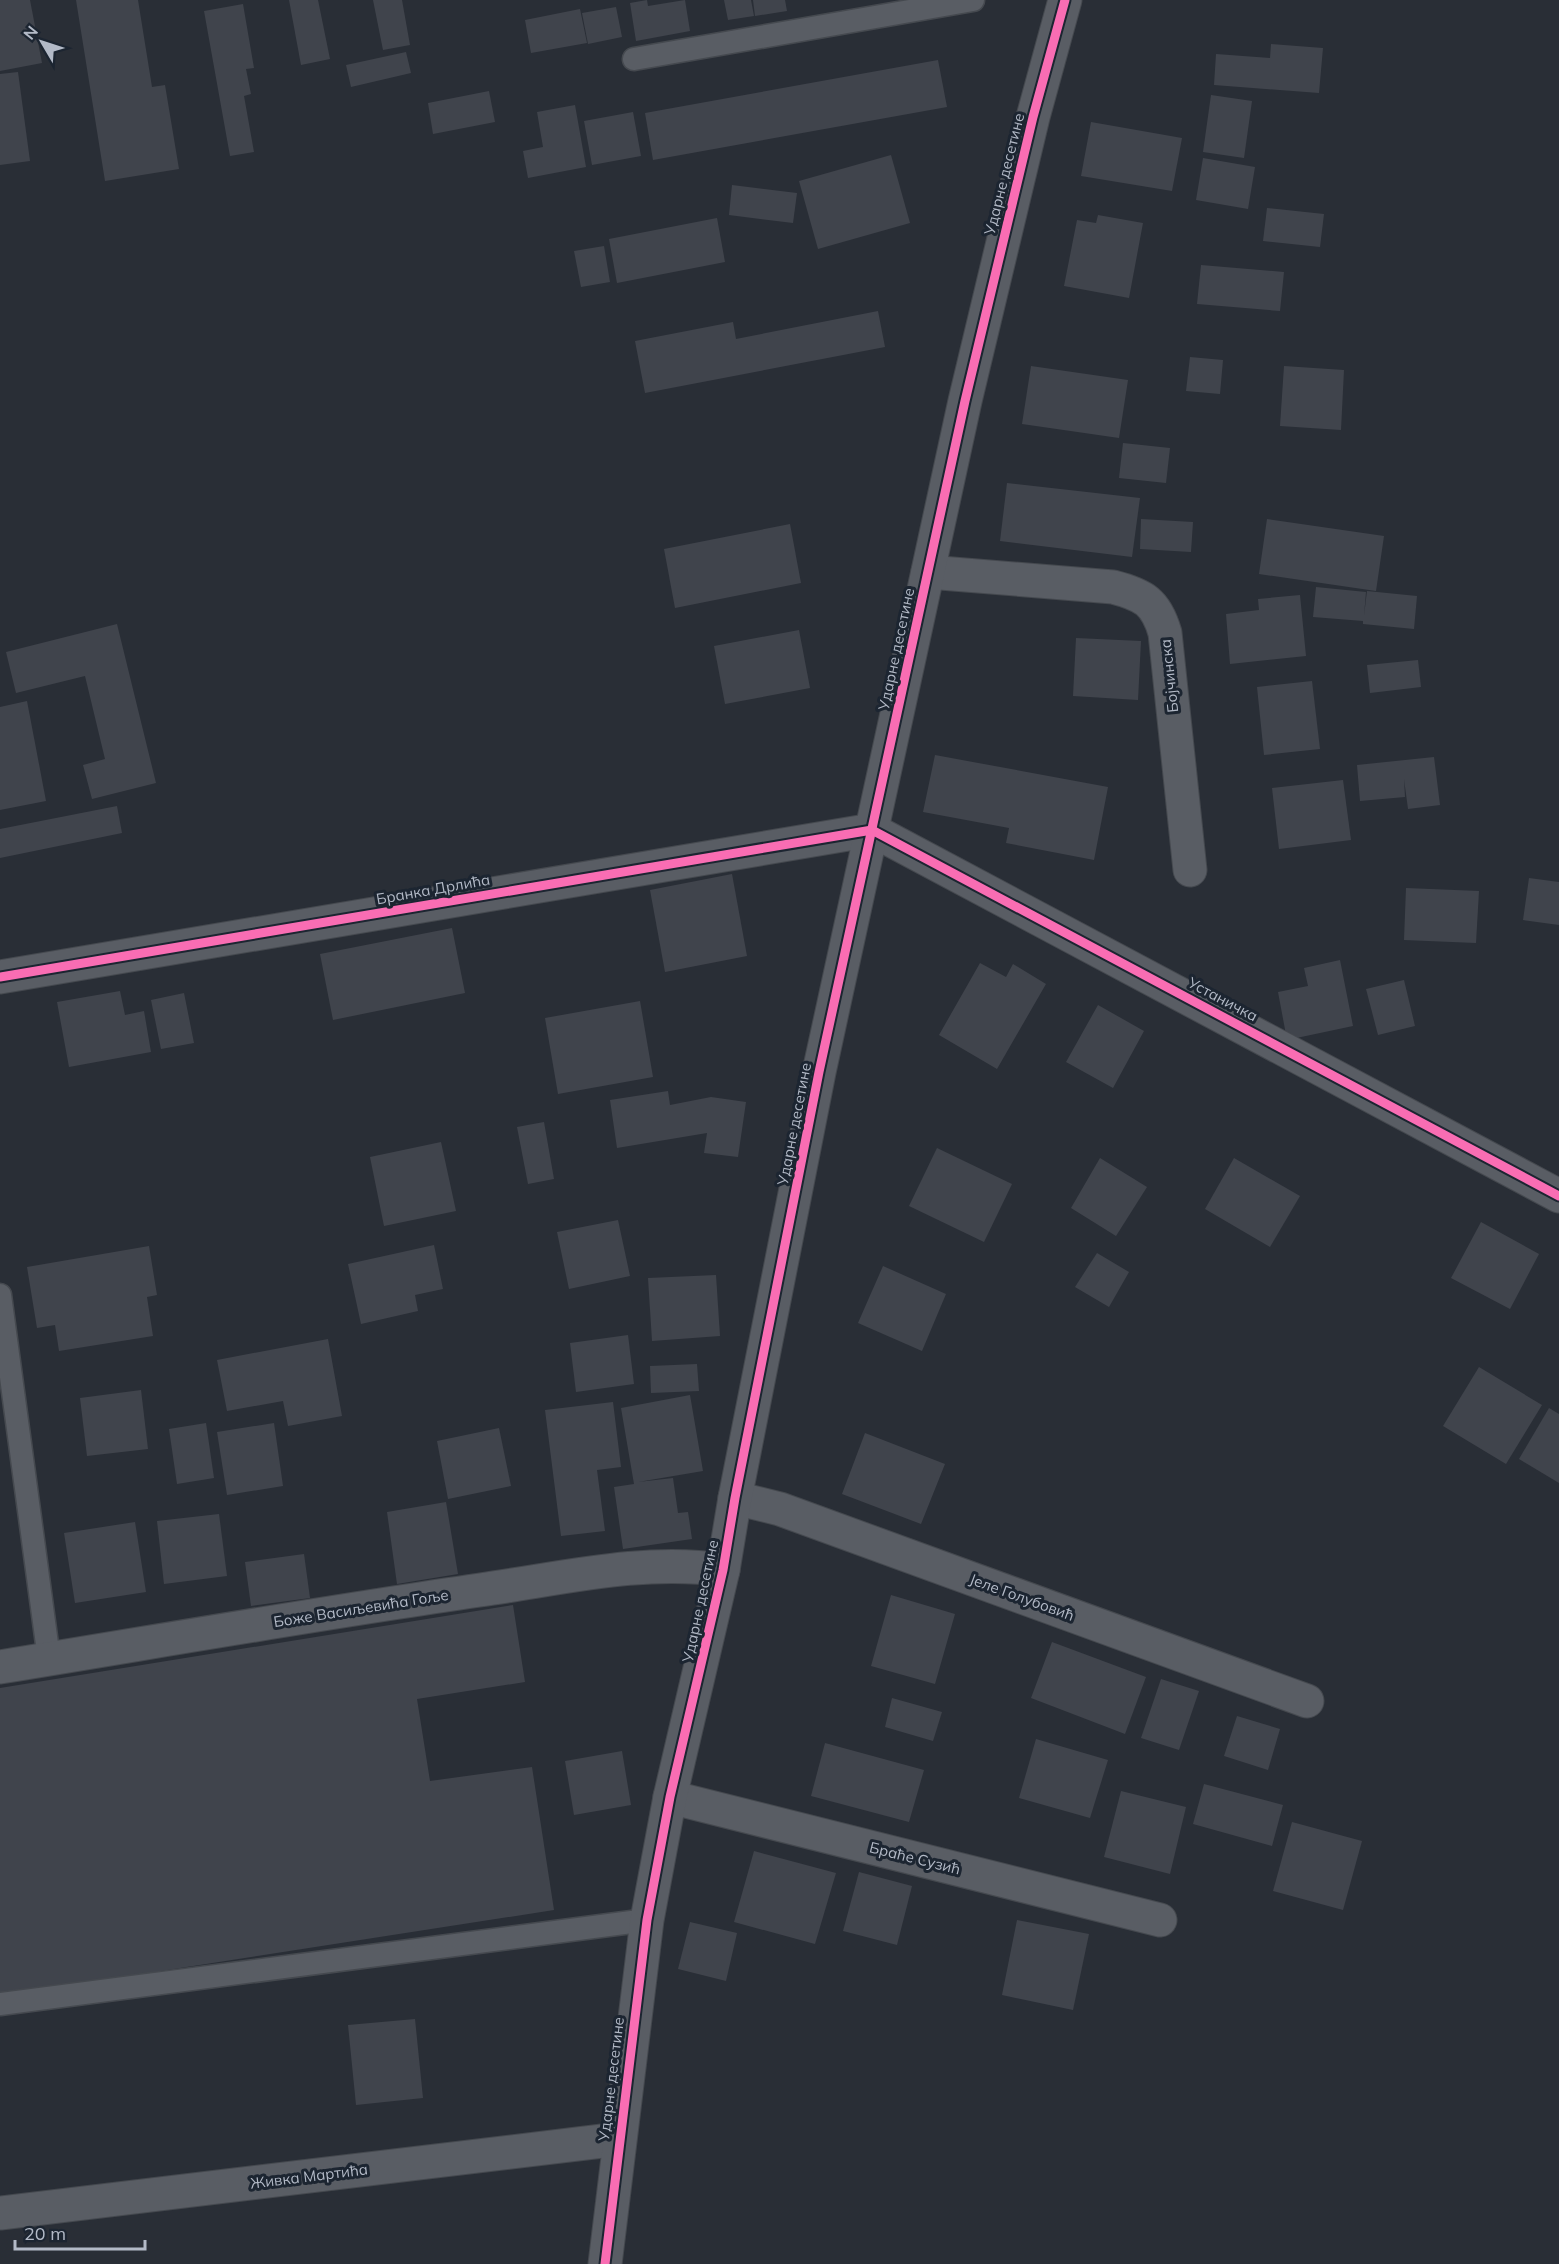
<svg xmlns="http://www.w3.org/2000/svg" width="1559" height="2264" font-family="Mulish,sans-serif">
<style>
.building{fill:#40444c}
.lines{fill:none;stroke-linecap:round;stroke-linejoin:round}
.lane-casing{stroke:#45494f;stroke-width:25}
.street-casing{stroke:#45494f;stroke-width:35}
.lane{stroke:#595d64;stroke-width:22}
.street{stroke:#595d64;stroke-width:33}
.cycleway-casing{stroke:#1c2531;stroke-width:13}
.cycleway{stroke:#f96db3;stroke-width:9}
.labels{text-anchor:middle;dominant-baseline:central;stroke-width:6;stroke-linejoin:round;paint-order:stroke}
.street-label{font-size:15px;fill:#b3bac7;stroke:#1c2531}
</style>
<rect width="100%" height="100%" fill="#292e36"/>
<!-- building -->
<g class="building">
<path d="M0,0h30l12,63 -42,8z"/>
<path d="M76,0h62l14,87 13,-2 14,84 -74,12z"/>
<path d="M289,0h29l12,59 -29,6z"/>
<path d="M373,0h29l8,45 -27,5z"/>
<path d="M647,0l1,6 37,-6 5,31 -54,10 -6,-38z"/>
<path d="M724,0h27l3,16 -26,4z"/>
<path d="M753,0h32l2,11 -32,5z"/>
<path d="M243,4l11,64 -8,1 5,25 -7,2 10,56 -24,4 -26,-145z"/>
<path d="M616,7l6,30 -34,7 -6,-31z"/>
<path d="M580,9l7,34 -56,10 -6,-33z"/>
<path d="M1271,44l52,4 -4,45 -105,-8 2,-31 54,4z"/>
<path d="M406,52l5,21 -60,14 -5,-22z"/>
<path d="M938,60l9,47 -294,53 -8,-47z"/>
<path d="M18,72l12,89 -30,4v-91z"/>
<path d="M489,91l6,31 -62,12 -5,-31z"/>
<path d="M1211,95l41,6 -8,57 -41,-6z"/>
<path d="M575,105l11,62 -58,11 -5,-27 20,-4 -6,-35z"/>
<path d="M633,112l8,44 -49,9 -8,-44z"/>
<path d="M1091,122l91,16 -10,53 -91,-15z"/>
<path d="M891,155l19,68 -92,26 -19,-68z"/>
<path d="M1203,158l52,9 -7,42 -52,-9z"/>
<path d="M732,185l65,8 -4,30 -64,-8z"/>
<path d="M1267,208l57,6 -4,33 -57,-6z"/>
<path d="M1098,215l45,8 -14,75 -65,-12 13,-66 19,3z"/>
<path d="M717,218l8,44 -108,21 -8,-44z"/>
<path d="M604,246l6,36 -29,5 -7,-36z"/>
<path d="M1201,265l83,7 -4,39 -83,-7z"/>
<path d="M878,311l7,36 -240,46 -10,-52 98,-19 3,17z"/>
<path d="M1190,357l33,3 -3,34 -34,-3z"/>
<path d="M1031,366l97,14 -9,58 -97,-14z"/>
<path d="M1284,366l60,4 -3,60 -61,-4z"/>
<path d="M1123,443l47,5 -4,35 -47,-5z"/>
<path d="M1007,483l133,15 -8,59 -132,-16z"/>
<path d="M1141,519l52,3 -2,30 -51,-3z"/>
<path d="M1267,519l117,17 -8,55 -117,-17z"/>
<path d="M790,524l11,59 -126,25 -11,-59z"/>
<path d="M1316,587l50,5 -2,24 3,-25 50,5 -3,33 -51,-5v-3l-50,-4z"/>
<path d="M1300,595l6,61 -76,8 -4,-50 33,-4 -1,-11z"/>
<path d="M117,624l39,159 -64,16 -9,-34 22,-6 -20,-83 -69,17 -10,-41z"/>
<path d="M799,630l11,58 -85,16 -11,-58z"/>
<path d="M1076,638l65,3 -3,59 -65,-4z"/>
<path d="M1418,660l3,27 -51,6 -3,-28z"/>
<path d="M1312,681l8,68 -56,6 -7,-68z"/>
<path d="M27,701l19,100 -46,9v-103z"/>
<path d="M935,755l173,32 -14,73 -88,-17 3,-15 -86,-16z"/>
<path d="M1434,757l6,48 -32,4 -4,-30 1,18 -45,4 -3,-36z"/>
<path d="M1343,780l8,60 -72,9 -7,-61z"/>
<path d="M117,806l5,27 -122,25v-29z"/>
<path d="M732,874l15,82 -82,16 -15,-82z"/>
<path d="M1529,878l30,4v43l-36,-5z"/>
<path d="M1406,888l73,3 -3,52 -72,-3z"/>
<path d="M452,928l13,65 -132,27 -13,-66z"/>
<path d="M1340,960l13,66 -66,14 -9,-48 30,-6 -4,-18z"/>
<path d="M980,963l26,14 7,-13 33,20 -49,85 -58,-34z"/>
<path d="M1404,980l11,46 -37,9 -12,-46z"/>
<path d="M120,991l5,24 19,-4 7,41 -82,15 -12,-65z"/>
<path d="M184,993l10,50 -33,6 -10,-49z"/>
<path d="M640,1001l13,76 -95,17 -13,-76z"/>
<path d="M1098,1005l46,26 -31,57 -47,-26z"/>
<path d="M668,1091l2,14 41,-8 35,5 -8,55 -34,-4 3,-20 -90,15 -7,-48z"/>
<path d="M544,1122l10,57 -26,5 -11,-57z"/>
<path d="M441,1142l15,69 -72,15 -14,-69z"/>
<path d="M937,1148l75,36 -28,58 -75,-36z"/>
<path d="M1100,1158l47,29 -31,49 -45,-28z"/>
<path d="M1234,1158l66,38 -30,51 -65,-38z"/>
<path d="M618,1220l12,56 -61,13 -12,-57z"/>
<path d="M1481,1222l58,32 -29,55 -59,-31z"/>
<path d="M434,1245l9,44 -28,6 3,16 -57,13 -13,-60z"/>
<path d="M149,1246l8,49 -10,2 6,39 -94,15 -4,-26 -18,3 -10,-61z"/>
<path d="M1097,1253l32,19 -20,35 -34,-20z"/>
<path d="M883,1266l63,28 -24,57 -64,-28z"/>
<path d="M716,1275l4,61 -68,5 -4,-63z"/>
<path d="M628,1335l6,49 -58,8 -6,-49z"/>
<path d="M328,1339l14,77 -54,10 -5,-25 -56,10 -10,-51z"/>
<path d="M697,1364l2,27 -48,2 -1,-27z"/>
<path d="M1479,1367l63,38 -36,59 -63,-38z"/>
<path d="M141,1390l7,59 -61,7 -7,-58z"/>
<path d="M690,1395l13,76 -65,11 35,-4 5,35 10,-1 4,27 -69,10 -9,-62 20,-3 -13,-76z"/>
<path d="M613,1402l8,65 -24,3 8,61 -44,5 -16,-126z"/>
<path d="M1549,1408l10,6v69l-40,-24z"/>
<path d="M206,1423l8,55 -37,6 -8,-55z"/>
<path d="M274,1423l9,63 -56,9 -10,-63z"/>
<path d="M499,1428l12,58 -63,13 -11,-58z"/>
<path d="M865,1433l80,31 -24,60 -79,-30z"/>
<path d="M446,1502l12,72 -61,10 -10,-72z"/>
<path d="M219,1514l8,62 -63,8 -7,-63z"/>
<path d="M135,1522l11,70 -71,11 -11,-70z"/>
<path d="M304,1554l6,44 -59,8 -6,-44z"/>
<path d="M891,1595l64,19 -20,70 -64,-18z"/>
<path d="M513,1605l12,77 -108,17 13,82 102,-14 22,143 -554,86v-308z"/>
<path d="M1052,1642l94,35 -21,57 -94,-36z"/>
<path d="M1161,1679l38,12 -20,59 -38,-12z"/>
<path d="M892,1698l50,14 -9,29 -48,-14z"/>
<path d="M1237,1716l43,13 -12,41 -44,-14z"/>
<path d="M1036,1739l72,21 -18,58 -71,-20z"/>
<path d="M825,1743l99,27 -15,52 -98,-26z"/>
<path d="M622,1751l9,54 -57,10 -9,-54z"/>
<path d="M1204,1784l79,21 -11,41 -79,-22z"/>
<path d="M1121,1791l65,16 -16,67 -66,-17z"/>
<path d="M1292,1822l70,19 -19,69 -70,-19z"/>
<path d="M754,1851l82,22 -21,71 -81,-22z"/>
<path d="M859,1872l53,14 -15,59 -54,-14z"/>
<path d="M1017,1920l72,14 -16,76 -71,-15z"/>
<path d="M690,1922l47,11 -11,48 -48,-12z"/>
<path d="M415,2019l8,79 -67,7 -8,-80z"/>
</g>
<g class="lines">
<!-- lane casing -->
<g class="lane-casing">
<g id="lane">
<path d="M634,59l339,-59"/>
<path d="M0,1295l49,364"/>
<path d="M0,2004l647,-84"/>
</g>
</g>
<!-- street casing -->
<g class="street-casing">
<g id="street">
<path d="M928,572l185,15c31,8 43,15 52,46l25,237"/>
<path d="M0,977l872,-147 687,366"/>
<path d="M735,1498l45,11 527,192"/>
<path d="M0,1667c160,-26 320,-54 480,-77 80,-11 163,-32 243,-20"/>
<path d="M670,1797l490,123"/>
<path d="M0,2213l619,-74"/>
<path d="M605,2264l42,-344 23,-123 53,-227 12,-72 84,-426 146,-671 68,-284 32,-117"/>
</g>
</g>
<!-- lane -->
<use href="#lane" class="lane"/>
<!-- street -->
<use href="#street" class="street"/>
<!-- cycleway casing -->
<g class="cycleway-casing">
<g id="cycleway">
<path d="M0,977l872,-147 687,366"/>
<path d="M605,2264l42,-344 23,-123 53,-227 12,-72 84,-426 146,-671 68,-284 32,-117"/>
</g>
</g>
<!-- cycleway -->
<use href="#cycleway" class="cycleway"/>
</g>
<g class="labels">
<!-- street labels -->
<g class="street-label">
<text transform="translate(1004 174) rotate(-76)">Ударне десетине</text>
<text transform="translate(896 649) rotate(-78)">Ударне десетине</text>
<text transform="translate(1169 676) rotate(-96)">Бојчинска</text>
<text transform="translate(433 889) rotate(-10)">Бранка Дрлића</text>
<text transform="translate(1223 999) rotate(28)">Устаничка</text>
<text transform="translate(794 1124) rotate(-79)">Ударне десетине</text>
<text transform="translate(1022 1597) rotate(20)">Јеле Голубовић</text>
<text transform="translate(700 1601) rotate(-78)">Ударне десетине</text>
<text transform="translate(361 1608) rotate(-9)">Боже Васиљевића Гоље</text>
<text transform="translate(915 1858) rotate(14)">Браће Сузић</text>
<text transform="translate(611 2079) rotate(-83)">Ударне десетине</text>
<text transform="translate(309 2176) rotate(-7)">Живка Мартића</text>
</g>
</g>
<!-- north arrow -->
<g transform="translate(42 42) rotate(309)" stroke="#1c2531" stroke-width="4.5" paint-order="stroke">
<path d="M0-4.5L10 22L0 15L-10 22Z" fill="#b3bac7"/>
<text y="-9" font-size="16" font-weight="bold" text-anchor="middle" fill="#b3bac7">N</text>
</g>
<!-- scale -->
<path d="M15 2240v9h130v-9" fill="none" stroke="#b3bac7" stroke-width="3"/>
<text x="24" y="2240" font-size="18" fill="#b3bac7" stroke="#1c2531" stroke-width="4.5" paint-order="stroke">20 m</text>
</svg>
